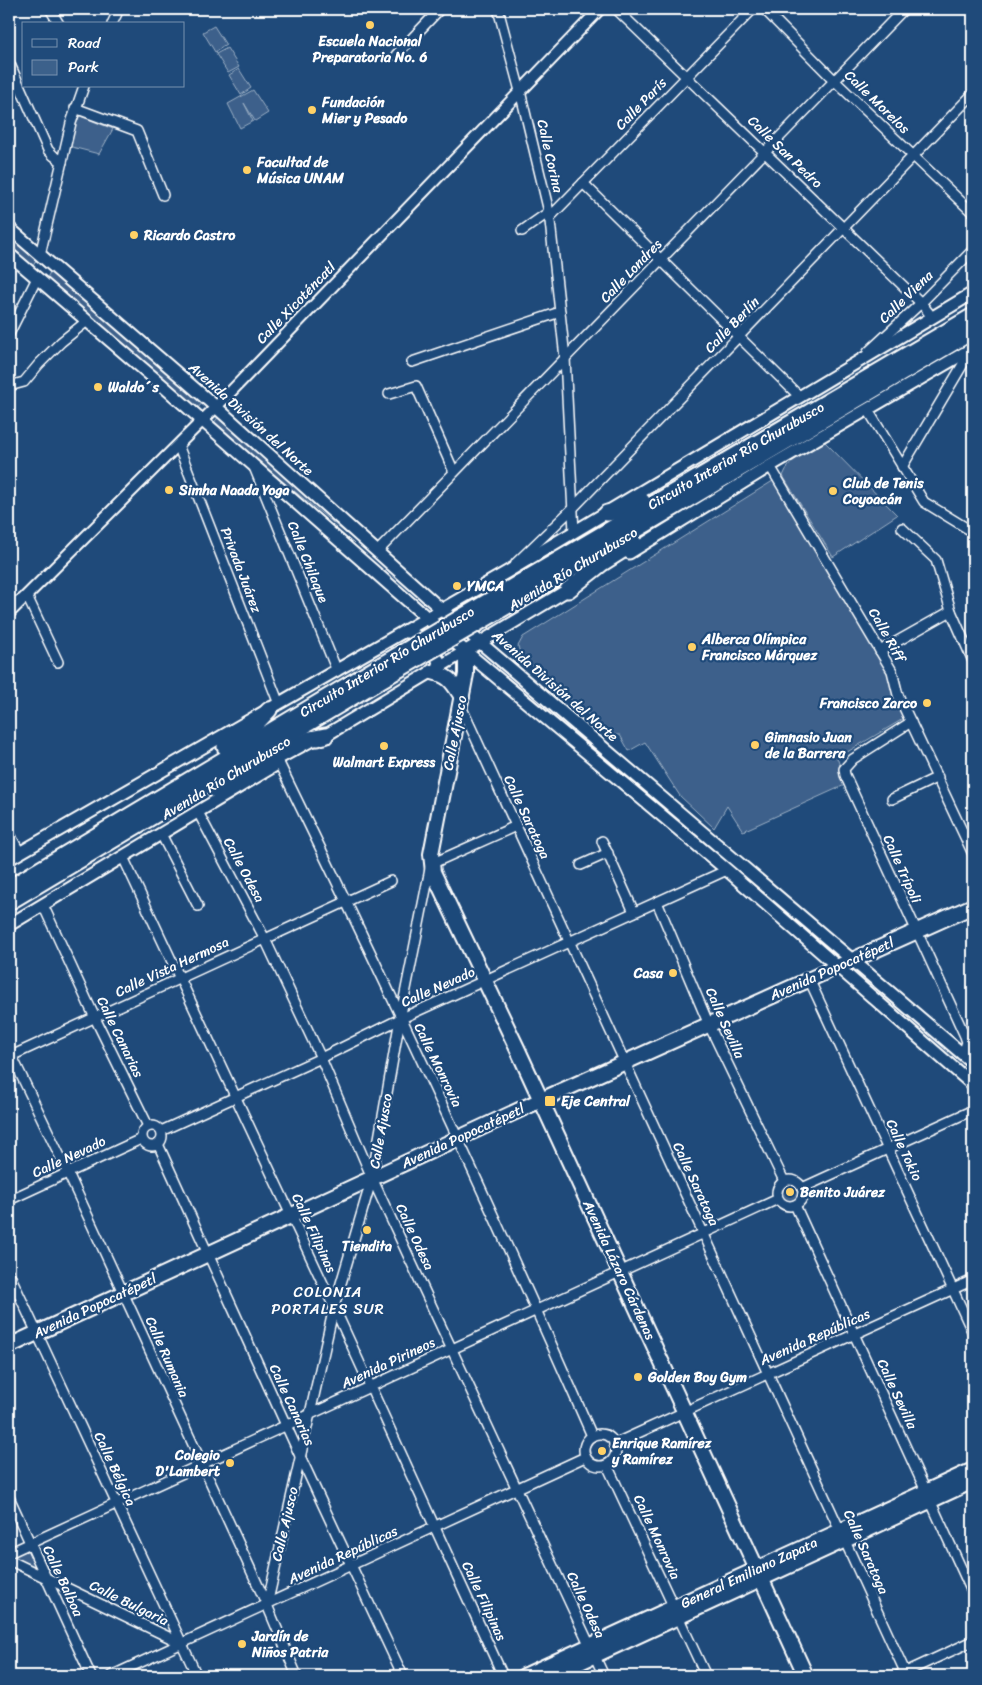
<svg xmlns="http://www.w3.org/2000/svg" width="982" height="1685" font-family="Sriracha,sans-serif">
<style>
.green{fill:#3c618b;stroke:#9eb0c5}
.lines{fill:none;stroke-linecap:round;stroke-linejoin:round}
.minor-casing{stroke:#fff;stroke-width:12}
.tertiary-casing{stroke:#fff;stroke-width:14}
.secondary-casing{stroke:#fff;stroke-width:15}
.primary-casing{stroke:#fff;stroke-width:18}
.motorway-casing{stroke:#fff;stroke-width:19}
.minor{stroke:#1f4a7a;stroke-width:9}
.tertiary{stroke:#1f4a7a;stroke-width:10}
.secondary{stroke:#1f4a7a;stroke-width:11}
.primary{stroke:#1f4a7a;stroke-width:14}
.motorway{stroke:#1f4a7a;stroke-width:15}
.motorway-bridge-casing{stroke:#fff;stroke-width:19;stroke-linecap:butt}
.motorway-bridge{stroke:#1f4a7a;stroke-width:15}
.poi-dot{fill:#ffd166;stroke:#1f4a7a;stroke-width:2}
.labels{text-anchor:middle;dominant-baseline:central;stroke-width:4.5;stroke-linejoin:round;paint-order:stroke}
.poi-label{font-size:14px;font-weight:bold;fill:#fff;stroke:#1f4a7a;text-anchor:start}
.street-label{font-size:14px;fill:#fff;stroke:#1f4a7a}
.neighbourhood-label{font-size:15px;letter-spacing:1px;fill:#fff;stroke:#1f4a7a}
</style>
<rect width="100%" height="100%" fill="#1f4a7a"/>
<filter id="ink" filterUnits="userSpaceOnUse"><feTurbulence type="fractalNoise" baseFrequency=".02" numOctaves="2"/><feDisplacementMap in="SourceGraphic" scale="10" xChannelSelector="R" yChannelSelector="G"/><feConvolveMatrix kernelMatrix="1 2 1 2 8 2 1 2 1" color-interpolation-filters="sRGB"/></filter>
<g filter="url(#ink)">
<!-- green -->
<g class="green">
<path d="M214,26l12,19 -11,7 -12,-20z"/>
<path d="M227,48l12,19 -11,6 -12,-19z"/>
<path d="M239,69l12,19 -10,7 -12,-20z"/>
<path d="M253,90l15,23 -13,8 -11,-18 9,18 -13,7 -12,-24z"/>
<path d="M75,114l38,15 -14,25 -31,-8z"/>
<path d="M9,234l28,25 -4,7 -24,-21z"/>
<path d="M51,270l152,132 -6,7 -150,-131z"/>
<path d="M219,416l126,114 4,6 -136,-112z"/>
<path d="M824,441l73,74 -64,42 -50,-81c6,-17 26,-27 41,-35z"/>
<path d="M776,479l112,192 15,48 -66,39 10,26 -104,47 -16,-25 -13,22 -34,-32 -35,-54 -16,9 -9,-16h-8l-90,-78 -2,-3 -2,-8 5,-9z"/>
<path d="M497,663l313,268 -22,-14 -292,-246z"/>
<path d="M869,978l104,91v10l-113,-96z"/>
<circle cx="790" cy="1193" r="9"/>
<path d="M30,1544l17,35 -38,-19v-7z"/>
</g>
<g class="lines">
<!-- minor casing -->
<g class="minor-casing">
<g id="minor">
<path d="M50,9l9,15"/>
<path d="M498,9l22,82 29,121 16,146 9,174"/>
<path d="M616,9l305,294 11,14"/>
<path d="M764,9l71,72 138,132"/>
<path d="M112,24l7,-15"/>
<path d="M396,55l44,-46"/>
<path d="M9,62l39,88 6,6 8,6"/>
<path d="M75,108l62,23 26,64"/>
<path d="M583,183l217,214"/>
<path d="M549,218l204,-209"/>
<path d="M522,231l27,-19"/>
<path d="M40,255l31,-132 13,-37"/>
<path d="M9,334l28,-56"/>
<path d="M868,352l53,-49 52,-53"/>
<path d="M412,362l148,-50"/>
<path d="M9,386l15,-4 15,-18 22,-22 26,-21"/>
<path d="M389,394l27,-8 38,86"/>
<path d="M868,410l56,92 49,30"/>
<path d="M178,445l101,259"/>
<path d="M770,466l122,205 6,24 75,159"/>
<path d="M254,467l83,204"/>
<path d="M902,467l70,-118"/>
<path d="M902,528l34,32 15,51 22,50"/>
<path d="M377,552l527,-543"/>
<path d="M516,563l56,-54 401,-415"/>
<path d="M27,596l31,66"/>
<path d="M9,603l13,-3"/>
<path d="M880,651l71,-40"/>
<path d="M460,704l447,972"/>
<path d="M911,722l-58,37 -9,10 1,6 120,261 2,6 -4,12"/>
<path d="M279,763c109,223 214,447 313,673"/>
<path d="M892,799l46,-22"/>
<path d="M198,812l67,127 56,119 51,120 232,498"/>
<path d="M9,833l11,20"/>
<path d="M161,834l37,72"/>
<path d="M602,841l32,71"/>
<path d="M123,857l211,450 169,369"/>
<path d="M581,865l27,-12"/>
<path d="M657,902l52,123 75,156"/>
<path d="M43,905l52,113 53,108"/>
<path d="M809,979l164,354"/>
<path d="M9,1050l59,123 199,432 30,71"/>
<path d="M9,1057l382,-176"/>
<circle cx="152" cy="1136" r="10"/>
<path d="M161,1131l160,-73 79,-39 327,-149"/>
<path d="M158,1144l142,312 103,220"/>
<circle cx="790" cy="1193" r="13"/>
<path d="M802,1188l171,-78"/>
<path d="M9,1200l132,-61"/>
<path d="M795,1205l178,389"/>
<path d="M9,1273l188,403"/>
<circle cx="600" cy="1450" r="16"/>
<path d="M614,1444l359,-164"/>
<path d="M607,1465l99,211"/>
<path d="M9,1497l82,179"/>
<path d="M9,1553l769,-354"/>
<path d="M9,1560l174,84"/>
<path d="M267,1605l67,-298 38,-129 28,-159 31,-155 85,-38"/>
<path d="M111,1676l474,-219"/>
<path d="M897,1676l76,-35"/>
</g>
</g>
<!-- tertiary casing -->
<g class="tertiary-casing">
<path id="tertiary" d="M9,613l207,-206 384,-398"/>
</g>
<!-- secondary casing -->
<g class="secondary-casing">
<g id="secondary">
<path d="M9,228l207,179 226,203 531,453"/>
<path d="M9,254l153,131 296,260 269,225 246,215"/>
<path d="M629,553l141,-87 203,-118"/>
<path d="M405,631l12,5 20,22 2,3 -2,8"/>
<path d="M318,740l256,-154"/>
<path d="M9,859l498,-287 466,-279"/>
<path d="M9,925l265,-159"/>
</g>
</g>
<!-- primary casing -->
<g class="primary-casing">
<g id="primary">
<path d="M466,652v22l-35,180 2,18 84,176 289,628"/>
<path d="M432,672c18,4 20,10 30,25"/>
<path d="M9,1346l532,-246 432,-194"/>
<path d="M524,1676l449,-206"/>
<path d="M550,1676l423,-195"/>
</g>
</g>
<!-- motorway casing -->
<g class="motorway-casing">
<g id="motorway">
<path d="M607,513l22,-4 13,-8"/>
<path d="M519,583l454,-267"/>
<path d="M568,590l33,-26 33,-21"/>
<path d="M526,595l447,-264"/>
<path d="M225,747l23,-15 21,-22"/>
<path d="M216,790l94,-51 15,-3"/>
<path d="M9,888l359,-215"/>
<path d="M9,902l365,-218"/>
</g>
</g>
<!-- minor -->
<use href="#minor" class="minor"/>
<!-- tertiary -->
<use href="#tertiary" class="tertiary"/>
<!-- secondary -->
<use href="#secondary" class="secondary"/>
<!-- primary -->
<use href="#primary" class="primary"/>
<!-- motorway -->
<use href="#motorway" class="motorway"/>
<!-- motorway-bridge casing -->
<g class="motorway-bridge-casing">
<g id="motorway-bridge">
<path d="M368,673l151,-90"/>
<path d="M374,684l152,-89"/>
</g>
</g>
<!-- motorway-bridge -->
<use href="#motorway-bridge" class="motorway-bridge"/>
</g>
</g>
<!-- markers -->
<g class="poi-dot">
<circle cx="370" cy="25" r="5"/>
<circle cx="312" cy="110" r="5"/>
<circle cx="247" cy="170" r="5"/>
<circle cx="134" cy="235" r="5"/>
<circle cx="98" cy="387" r="5"/>
<circle cx="169" cy="490" r="5"/>
<circle cx="833" cy="491" r="5"/>
<circle cx="457" cy="586" r="5"/>
<circle cx="692" cy="647" r="5"/>
<circle cx="927" cy="703" r="5"/>
<circle cx="755" cy="745" r="5"/>
<circle cx="384" cy="746" r="5"/>
<circle cx="673" cy="973" r="5"/>
<rect x="544" y="1095" width="12" height="12" rx="2.5"/>
<circle cx="790" cy="1192" r="5"/>
<circle cx="367" cy="1230" r="5"/>
<circle cx="638" cy="1377" r="5"/>
<circle cx="602" cy="1451" r="5"/>
<circle cx="230" cy="1463" r="5"/>
<circle cx="242" cy="1644" r="5"/>
</g>
<g class="labels">
<!-- poi labels -->
<g class="poi-label">
<text x="370" y="41" text-anchor="middle">Escuela Nacional<tspan x="370" dy="16">Preparatoria No. 6</tspan></text>
<text x="322" y="102">Fundación<tspan x="322" dy="16">Mier y Pesado</tspan></text>
<text x="257" y="162">Facultad de<tspan x="257" dy="16">Música UNAM</tspan></text>
<text x="144" y="235">Ricardo Castro</text>
<text x="108" y="387">Waldo´s</text>
<text x="843" y="483">Club de Tenis<tspan x="843" dy="16">Coyoacán</tspan></text>
<text x="179" y="490">Simha Naada Yoga</text>
<text x="467" y="586">YMCA</text>
<text x="702" y="639">Alberca Olímpica<tspan x="702" dy="16">Francisco Márquez</tspan></text>
<text x="917" y="703" text-anchor="end">Francisco Zarco</text>
<text x="765" y="737">Gimnasio Juan<tspan x="765" dy="16">de la Barrera</tspan></text>
<text x="384" y="762" text-anchor="middle">Walmart Express</text>
<text x="663" y="973" text-anchor="end">Casa</text>
<text x="561" y="1101">Eje Central</text>
<text x="800" y="1192">Benito Juárez</text>
<text x="367" y="1246" text-anchor="middle">Tiendita</text>
<text x="648" y="1377">Golden Boy Gym</text>
<text x="612" y="1443">Enrique Ramírez<tspan x="612" dy="16">y Ramírez</tspan></text>
<text x="220" y="1455" text-anchor="end">Colegio<tspan x="220" dy="16">D'Lambert</tspan></text>
<text x="252" y="1636">Jardín de<tspan x="252" dy="16">Niños Patria</tspan></text>
</g>
<!-- street labels -->
<g class="street-label">
<text transform="translate(877 102) rotate(44)">Calle Morelos</text>
<text transform="translate(641 104) rotate(-46)">Calle París</text>
<text transform="translate(785 152) rotate(44)">Calle San Pedro</text>
<text transform="translate(550 156) rotate(77)">Calle Corina</text>
<text transform="translate(631 271) rotate(-46)">Calle Londres</text>
<text transform="translate(906 297) rotate(-44)">Calle Viena</text>
<text transform="translate(296 303) rotate(-46)">Calle Xicoténcatl</text>
<text transform="translate(732 325) rotate(-46)">Calle Berlín</text>
<text transform="translate(251 419) rotate(42)">Avenida División del Norte</text>
<text transform="translate(736 456) rotate(-30)">Circuito Interior Río Churubusco</text>
<text transform="translate(308 562) rotate(68)">Calle Chilaque</text>
<text transform="translate(573 569) rotate(-31)">Avenida Río Churubusco</text>
<text transform="translate(241 570) rotate(69)">Privada Juárez</text>
<text transform="translate(887 635) rotate(60)">Calle Riff</text>
<text transform="translate(387 662) rotate(-31)">Circuito Interior Río Churubusco</text>
<text transform="translate(555 686) rotate(41)">Avenida División del Norte</text>
<text transform="translate(455 733) rotate(-79)">Calle Ajusco</text>
<text transform="translate(226 778) rotate(-31)">Avenida Río Churubusco</text>
<text transform="translate(527 817) rotate(65)">Calle Saratoga</text>
<text transform="translate(902 869) rotate(66)">Calle Trípoli</text>
<text transform="translate(244 870) rotate(62)">Calle Odesa</text>
<text transform="translate(172 967) rotate(-25)">Calle Vista Hermosa</text>
<text transform="translate(832 969) rotate(-24)">Avenida Popocatépetl</text>
<text transform="translate(438 987) rotate(-24)">Calle Nevado</text>
<text transform="translate(725 1023) rotate(66)">Calle Sevilla</text>
<text transform="translate(120 1037) rotate(64)">Calle Canarias</text>
<text transform="translate(438 1065) rotate(64)">Calle Monrovia</text>
<text transform="translate(381 1131) rotate(-80)">Calle Ajusco</text>
<text transform="translate(463 1136) rotate(-25)">Avenida Popocatépetl</text>
<text transform="translate(904 1150) rotate(65)">Calle Tokio</text>
<text transform="translate(69 1157) rotate(-25)">Calle Nevado</text>
<text transform="translate(696 1184) rotate(65)">Calle Saratoga</text>
<text transform="translate(314 1233) rotate(65)">Calle Filipinas</text>
<text transform="translate(415 1237) rotate(65)">Calle Odesa</text>
<text transform="translate(619 1270) rotate(65)">Avenida Lázaro Cárdenas</text>
<text transform="translate(95 1306) rotate(-25)">Avenida Popocatépetl</text>
<text transform="translate(815 1337) rotate(-24)">Avenida Repúblicas</text>
<text transform="translate(167 1357) rotate(66)">Calle Rumania</text>
<text transform="translate(388 1363) rotate(-25)">Avenida Pirineos</text>
<text transform="translate(897 1394) rotate(65)">Calle Sevilla</text>
<text transform="translate(292 1405) rotate(65)">Calle Canarias</text>
<text transform="translate(115 1469) rotate(65)">Calle Bélgica</text>
<text transform="translate(285 1524) rotate(-77)">Calle Ajusco</text>
<text transform="translate(657 1537) rotate(65)">Calle Monrovia</text>
<text transform="translate(866 1552) rotate(66)">Calle Saratoga</text>
<text transform="translate(343 1555) rotate(-25)">Avenida Repúblicas</text>
<text transform="translate(749 1573) rotate(-25)">General Emiliano Zapata</text>
<text transform="translate(63 1581) rotate(65)">Calle Balboa</text>
<text transform="translate(484 1601) rotate(65)">Calle Filipinas</text>
<text transform="translate(129 1603) rotate(26)">Calle Bulgaria</text>
<text transform="translate(586 1605) rotate(65)">Calle Odesa</text>
</g>
<!-- neighbourhood labels -->
<g class="neighbourhood-label">
<text x="328" y="1292">COLONIA<tspan x="328" dy="17">PORTALES SUR</tspan></text>
</g>
</g>
<!-- margin -->
<rect width="982" height="1685" fill="none" stroke="#1f4a7a" stroke-width="30"/>
<rect x="15" y="15" width="952" height="1655" fill="none" stroke="#fff" stroke-width="2" filter="url(#ink)"/>
<!-- legend -->
<rect x="22" y="22" width="162" height="65" fill="#1f4a7a" stroke="#7992af"/>
<rect x="32" y="39" width="25" height="8" fill="#1f4a7a" stroke="#7992af"/>
<text x="68" y="48" font-size="15" fill="#ffffff">Road</text>
<rect x="32" y="60" width="25" height="15" fill="#3c618b" stroke="#7992af"/>
<text x="68" y="72" font-size="15" fill="#ffffff">Park</text>
</svg>
